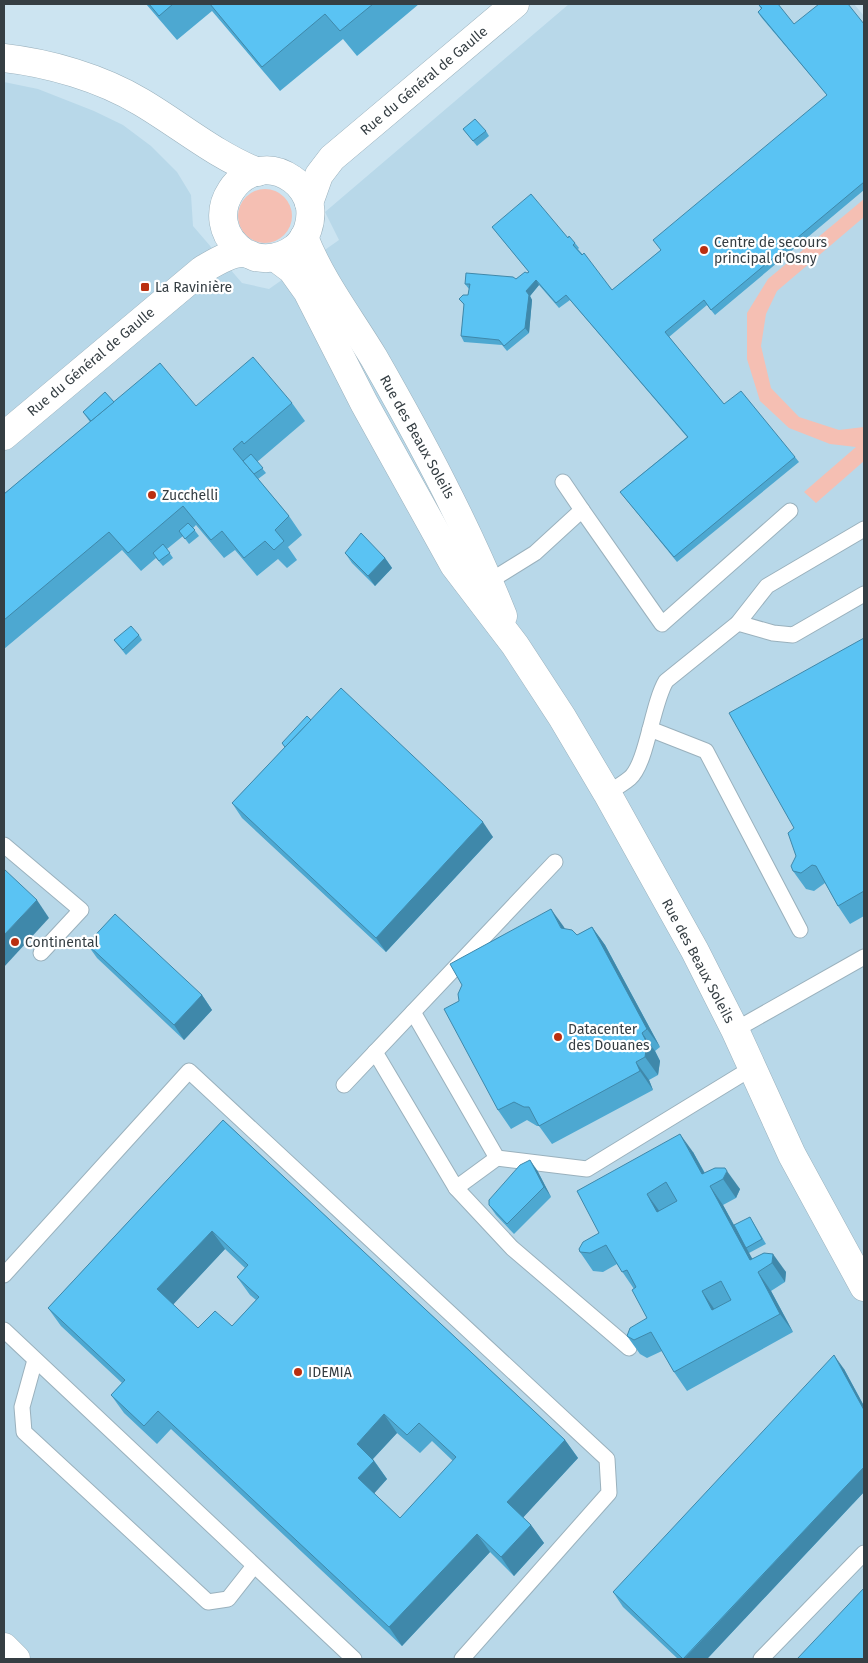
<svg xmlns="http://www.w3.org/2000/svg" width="868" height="1663" font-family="'Fira Sans',sans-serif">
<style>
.built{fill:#b8d8e9}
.green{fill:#f5bfb3}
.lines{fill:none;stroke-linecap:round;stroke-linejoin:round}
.lane-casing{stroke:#9ab1bd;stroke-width:17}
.secondary-casing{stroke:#9ab1bd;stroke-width:29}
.lane{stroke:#fff;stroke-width:15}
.secondary{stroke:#fff;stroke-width:28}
.wall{fill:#4da8d1;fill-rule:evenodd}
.shaded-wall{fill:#3f88aa}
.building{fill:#5ac3f3;stroke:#3f88aa;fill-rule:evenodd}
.poi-dot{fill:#ba2f11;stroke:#fff;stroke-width:2}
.labels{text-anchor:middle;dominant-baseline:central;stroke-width:4.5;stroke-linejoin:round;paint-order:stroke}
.street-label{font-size:14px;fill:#353e43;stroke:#fff}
.poi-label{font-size:14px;fill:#353e43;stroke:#fff;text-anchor:start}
</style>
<rect width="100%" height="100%" fill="#cce4f1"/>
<!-- built -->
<path class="built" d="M569,4h285l10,12v1643h-860v-1577l34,7 56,22 29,14 28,21 26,26 14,23 2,31 49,57 27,6 70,-49 -14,-28z"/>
<!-- green -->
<g class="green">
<circle cx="265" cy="216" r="27"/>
<path d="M864,199v18l-87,74 -11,23 -5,32 10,42 28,29 40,13 25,-3v34l-48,42 -12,-11 52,-45 -26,-3 -41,-16 -29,-27 -13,-42v-46l21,-34z"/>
</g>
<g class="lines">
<!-- lane casing -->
<g class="lane-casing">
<g id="lane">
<path d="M563,482l19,28"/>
<path d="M485,584l50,-31 47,-43 80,114 128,-113"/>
<path d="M738,623l35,10 20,2 71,-41"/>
<path d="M650,729l56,22 94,179"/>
<path d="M607,793c7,-4 16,-9 23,-15 17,-15 22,-74 36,-97l72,-58 29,-37 97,-57"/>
<path d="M4,845l77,65 -40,43"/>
<path d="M735,1030l129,-73"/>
<path d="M375,1052l81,136 41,-30 -84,-146"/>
<path d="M344,1085l211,-223"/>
<path d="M497,1158l90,11 165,-101"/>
<path d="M456,1188l56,60 117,100"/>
<path d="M4,1275l185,-204 418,388 2,34 -147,166"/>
<path d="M4,1330l350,329"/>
<path d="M35,1360l-13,47 2,25 184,170 20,-3 26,-33"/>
<path d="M761,1659l103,-106"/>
</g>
</g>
<!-- secondary casing -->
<g class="secondary-casing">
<g id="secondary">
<path d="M4,58c45,5 97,20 137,44 39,23 74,53 117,70"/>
<path d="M309,203l10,-28 13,-17 183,-154"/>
<path d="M304,237c17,44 46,81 70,121 48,84 93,168 129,258"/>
<path d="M276,258l16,12 15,21 57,112 90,162 61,80 47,72 45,76 88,158 40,79 57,125 72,132"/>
<path d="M4,436l198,-166c12,-7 29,-18 42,-17 4,0 8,3 11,4 14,3 28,0 40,-9 12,-10 17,-26 15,-41 -2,-11 -9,-22 -18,-28 -48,-34 -99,40 -47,74"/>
<path d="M4,1647l12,12"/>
</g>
</g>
<!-- lane -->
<use href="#lane" class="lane"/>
<!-- secondary -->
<use href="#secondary" class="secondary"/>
</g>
<!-- wall -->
<g class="wall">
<path d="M146,4h273l-62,52 -14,-17 -63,52 -68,-80 -35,29z"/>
<path d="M758,4l36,20h70v166l-149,125 -8,-10 -38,32 55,67 71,53 4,5 -122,100 -57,-70 67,-55 -117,-137 -11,8 -20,-23 -9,11 2,4 -3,33 -22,18 -5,-6 -38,-3 -3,-6 3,-31 -5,-6 9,-4 1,-6 -4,-5 51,-5 11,-6 2,-1 -37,-45 76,11 7,5 4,5 -1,1 34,41 49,-40 166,-155 -66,-78 -3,-5 3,-3z"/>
<path d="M463,129l23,2 3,5 -12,10z"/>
<path d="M114,402l82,4 96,-3 13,18 -48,41 9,11 -8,6 31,37 13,19 -14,12 9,13 -10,8 -9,-9 -21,17 -22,-26 -11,8 -28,-33 -3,3 6,8 -10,8 -6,-8 -16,13 6,9 -10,8 -7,-8 -15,13 -19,-21 -118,99v-155l86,-72 -7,-10z"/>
<path d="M345,553l40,5 7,10 -17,18 -23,-23z"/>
<path d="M139,635l3,5 -16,15 -12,-15z"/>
<path d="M864,638v278l-14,8 -12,-18 -13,-23 -11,8 -8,-2 -13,-18 3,-15 -2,-28z"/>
<path d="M311,720l182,117 -107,115 -144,-134 -10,-15 53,-56 -3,-4z"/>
<path d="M592,927l13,18 55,102 -5,4 5,10 -2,14 -9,5 4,10 -101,54 -13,-18h-2l-10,-6 -16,9 -13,-19 -39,-109 106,-72 12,6z"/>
<path d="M87,944l115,51 10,15 -28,30 -87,-82z"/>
<path d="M223,1120l342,320 13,18 -55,59 8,8 13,18 -30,33 -24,-24 -88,94 -231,-217 -14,15 -33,-31 -13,-18 11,-12 -61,-57 -13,-18zM225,1249l20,19 -8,9 13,18 6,5 -24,26 -34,2 -25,-24zM397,1433l23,20 12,-12 21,20 -53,57 -26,-25 13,-14 -14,-20z"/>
<path d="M693,1152l12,21 10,-5 25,21 -4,9 -13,7 11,20 19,-3 13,22 -17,9 -1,-1 4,7 12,-6 22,19 -1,10 -14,9 22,41 -106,59 -13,-19 -12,-21 -15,7 -7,-4 -13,-18 20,-18 -13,-29 -17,-25 -14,8 -10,-1 -13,-19 19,-19z"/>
<path d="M537,1170l14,27 -37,37 -18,-19 -7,-10z"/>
<path d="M844,1369l20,37v86l-157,167h-29l-55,-52 -10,-15z"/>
</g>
<!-- shaded-wall -->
<g class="shaded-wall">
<path d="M536,280l3,5 -9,11 2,4 -3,33 -4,-5 1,-37z"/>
<path d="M385,558l7,10 -17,18 -7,-10z"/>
<path d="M483,822l10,15 -107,115 -10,-14z"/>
<path d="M37,900l12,18 -45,49v-32z"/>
<path d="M551,909l13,18 10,20 -13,-19z"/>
<path d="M592,927l13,18 55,102 -13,-18z"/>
<path d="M202,995l10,15 -28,30 -10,-15z"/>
<path d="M642,1033l13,18 5,10 -2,14 -13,-18z"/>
<path d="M636,1062l13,18 4,10 -13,-19z"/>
<path d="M680,1134l13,18 18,33 -9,-11z"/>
<path d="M530,1160l7,10 14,27 -7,-10z"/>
<path d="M727,1171l13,18 -4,9 -13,-19z"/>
<path d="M710,1186l13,19 36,66 -9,-11z"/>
<path d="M647,1194l13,18h-3z"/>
<path d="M212,1231l13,18 -55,59 -13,-19z"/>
<path d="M773,1254l13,18 -1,10 -13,-19z"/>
<path d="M758,1272l13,19 22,41 -13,-18z"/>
<path d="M702,1291l13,19h-3z"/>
<path d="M834,1355l10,14 20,37v4z"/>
<path d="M384,1414l13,19 -28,30 -12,-19z"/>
<path d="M565,1440l13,18 -58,63 -13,-19z"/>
<path d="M374,1461l13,18 -16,18 -13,-19z"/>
<path d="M864,1467v25l-157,167h-23z"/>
<path d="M531,1525l13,18 -30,33 -13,-19z"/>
<path d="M477,1534l13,18 -88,94 -13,-19z"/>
</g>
<!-- building -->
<g class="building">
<path d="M149,4h24l-14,12z"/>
<path d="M210,4h163l-33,27 -15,-17 -63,53z"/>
<path d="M758,4h20l16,20 25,-20h29l16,20v158l-153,128 -7,-10 -39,32 59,72 17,-13 54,66 -121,100 -54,-65 68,-55 -122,-142 -10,8 -20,-23 -10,11 3,4 -4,33 -21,18 -5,-6 -38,-4 3,-32 -5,-5 4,-4h5l2,-11h-5l1,-11 47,4 3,2 9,-7 2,1 2,-1 -37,-45 39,-33 37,44 1,-2 6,7 -2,2 9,10 2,-2 28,37 49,-40 -8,-10 174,-145 -69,-83 4,-4z"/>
<path d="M475,119l11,12 -13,10 -10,-12z"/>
<path d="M253,357l39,46 -48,41 -2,-3 -9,8 56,67 -14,14 9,11 -10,9 -9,-9 -21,17 -22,-27 -11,9 -28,-34 -55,47 -19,-21 -105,88v-126l156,-131 36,43z"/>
<path d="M105,392l9,10 -23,19 -8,-9z"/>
<path d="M251,454l12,14 -9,6 -11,-13z"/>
<path d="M188,523l7,7 -10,9 -6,-8z"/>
<path d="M361,533l24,25 -17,18 -23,-23z"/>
<path d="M163,544l7,9 -11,8 -6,-8z"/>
<path d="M131,626l8,9 -16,15 -9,-10z"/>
<path d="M864,638v253l-26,15 -22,-40 -4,-1 -11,8 -8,-2 -2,-5 5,-10 -8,-23 6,-5 -65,-115z"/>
<path d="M341,688l142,134 -107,116 -144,-135z"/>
<path d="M307,716l4,4 -26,27 -3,-4z"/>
<path d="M4,869l33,31 -33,35z"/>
<path d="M551,909l10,19 11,2 5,5 15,-8 55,102 -5,4 5,10 -2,14 -9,5 4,9 -101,55 -10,-19h-5l-10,-5 -16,8 -54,-101 15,-8 -1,-7 4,-9 -12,-21z"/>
<path d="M115,914l87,81 -28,30 -87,-81z"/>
<path d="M223,1120l342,320 -58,62 24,23 -30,32 -24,-23 -88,93 -231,-216 -14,15 -33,-31 14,-15 -77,-72zM212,1231l36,34 -11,12 22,20 -27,29 -17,-15 -17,17 -41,-39zM384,1414l23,21 12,-12 37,34 -56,61 -42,-40 16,-17 -17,-17z"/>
<path d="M680,1134l22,40 13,-6h10l2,3 -4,8 -13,7 40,74 14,-7 9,1 -1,9 -14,9 22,42 -106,58 -23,-40 -17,8 -7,-4 3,-8 17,-10 -15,-28 4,-3 -9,-17 -5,2 -16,-27 -16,8 -10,-1 -1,-3 4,-7 16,-9 -22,-42zM666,1182l11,19 -20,11 -10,-18zM721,1281l10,19 -19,10 -10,-19z"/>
<path d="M530,1160l14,27 -37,37 -18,-19v-5l31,-35z"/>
<path d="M750,1217l12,22 -16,9 -12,-23z"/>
<path d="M834,1355l30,55v57l-181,192 -70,-67z"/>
<path d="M864,1588v71h-67z"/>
</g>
<!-- markers -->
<g class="poi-dot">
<circle cx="704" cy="250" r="5"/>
<rect x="140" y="282" width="10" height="10" rx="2.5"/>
<circle cx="152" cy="495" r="5"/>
<circle cx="15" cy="942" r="5"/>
<circle cx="558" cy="1037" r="5"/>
<circle cx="298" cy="1372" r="5"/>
</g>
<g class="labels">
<!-- street labels -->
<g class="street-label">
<text transform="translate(424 81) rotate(-40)">Rue du Général de Gaulle</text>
<text transform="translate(91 362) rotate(-40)">Rue du Général de Gaulle</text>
<text transform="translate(417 437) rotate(61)">Rue des Beaux Soleils</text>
<text transform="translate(698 961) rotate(62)">Rue des Beaux Soleils</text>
</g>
<!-- poi labels -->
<g class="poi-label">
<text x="714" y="242">Centre de secours<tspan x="714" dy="16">principal d'Osny</tspan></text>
<text x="155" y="287">La Ravinière</text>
<text x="162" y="495">Zucchelli</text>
<text x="25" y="942">Continental</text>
<text x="568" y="1029">Datacenter<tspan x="568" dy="16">des Douanes</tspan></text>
<text x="308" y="1372">IDEMIA</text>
</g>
</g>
<!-- border -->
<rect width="868" height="1663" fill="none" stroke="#353e43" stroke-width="10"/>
</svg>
